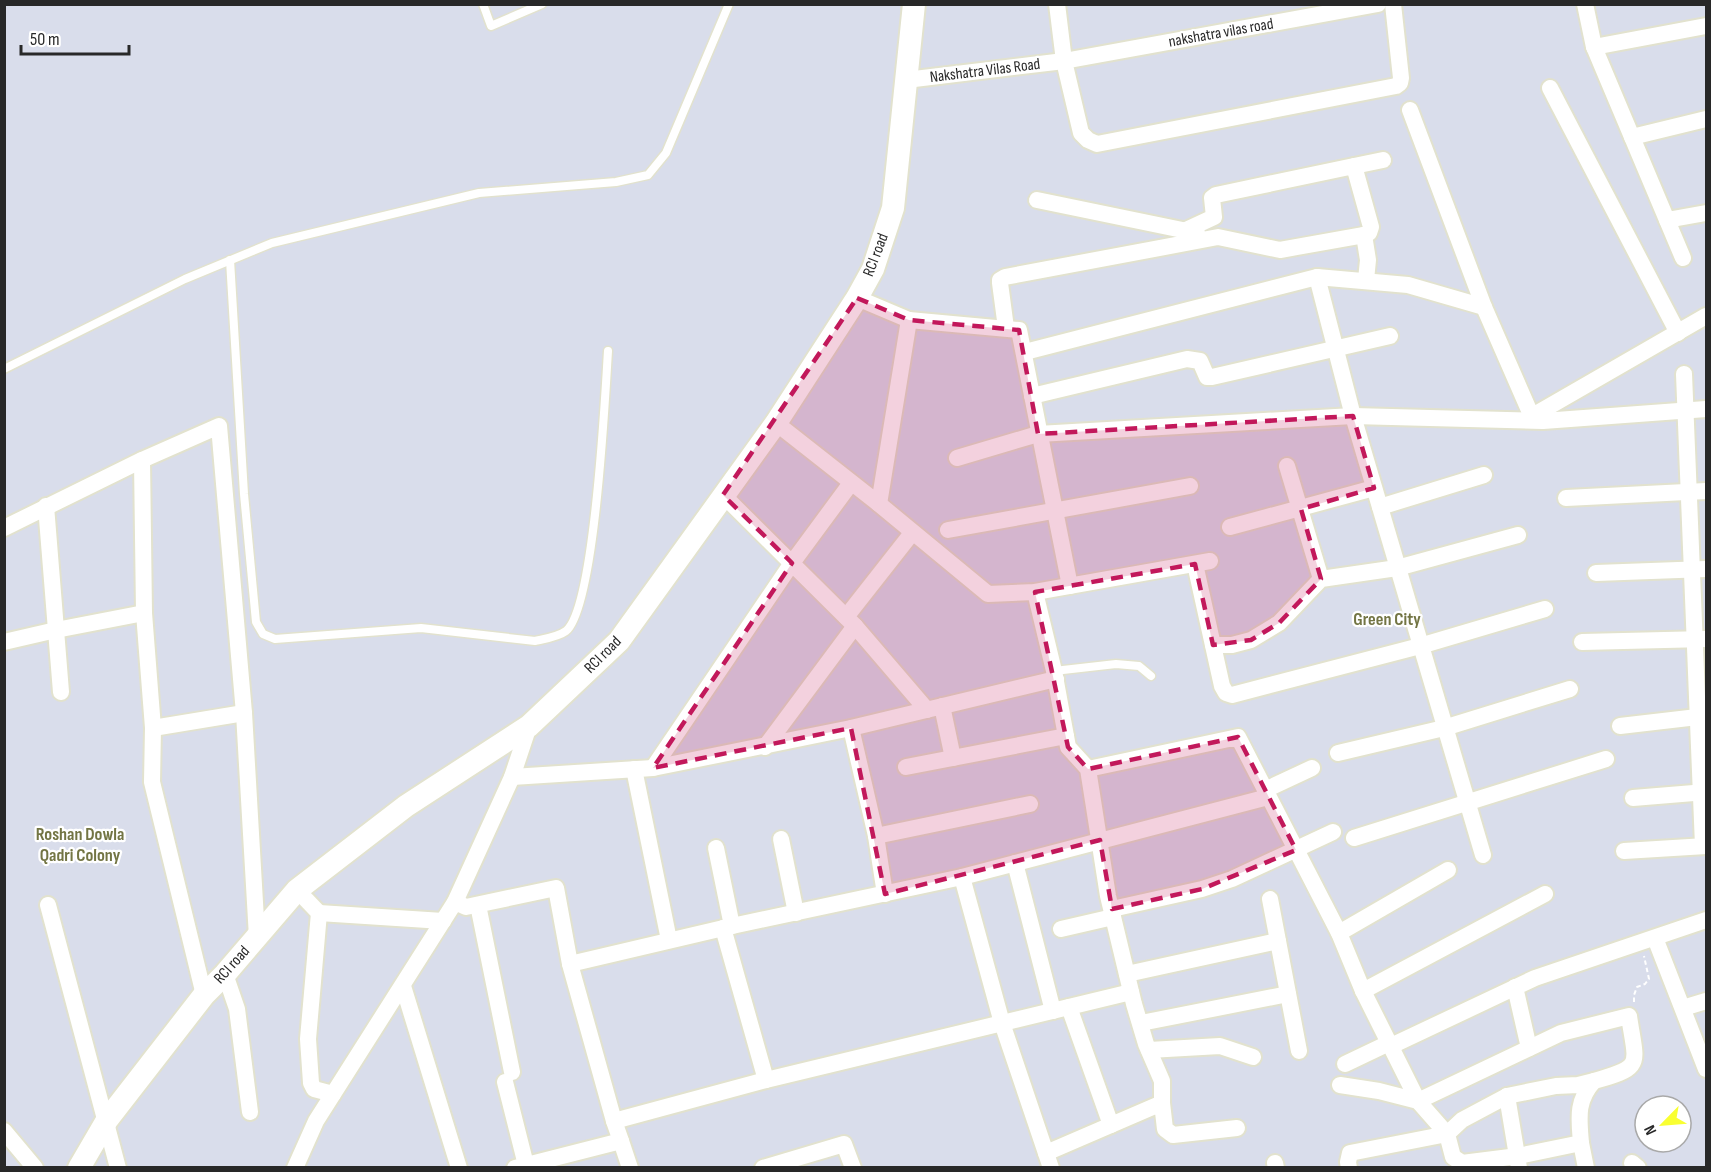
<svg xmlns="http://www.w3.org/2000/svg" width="1711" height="1172" font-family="'Sofia Sans Condensed',sans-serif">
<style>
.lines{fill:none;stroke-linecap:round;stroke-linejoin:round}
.lane-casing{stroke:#e2e2ce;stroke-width:11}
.street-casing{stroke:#e2e2ce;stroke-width:20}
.secondary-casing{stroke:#e2e2ce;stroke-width:26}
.path{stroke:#fff;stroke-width:2;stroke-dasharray:4.5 3;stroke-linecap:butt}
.lane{stroke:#fff;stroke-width:8}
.street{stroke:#fff;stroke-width:16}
.secondary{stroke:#fff;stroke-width:22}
.marked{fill:#c2185b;fill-opacity:0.2;stroke:#c2185b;stroke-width:4.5;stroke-dasharray:12 8;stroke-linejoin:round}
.labels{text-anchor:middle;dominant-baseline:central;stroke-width:4.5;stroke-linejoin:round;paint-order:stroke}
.street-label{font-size:16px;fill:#282828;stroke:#fff}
.neighbourhood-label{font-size:18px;font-weight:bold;fill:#737544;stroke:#fff}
</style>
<rect width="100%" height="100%" fill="#d9ddeb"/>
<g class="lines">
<!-- lane casing -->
<g class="lane-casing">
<g id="lane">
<path d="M483,4l8,22 51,-22"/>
<path d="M230,260l14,234 12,128 7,12 12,5 146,-11 114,13c9,-2 23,-4 31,-10 29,-24 39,-234 42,-280"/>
<path d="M4,369l181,-90 87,-36 207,-50 137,-11 32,-7 18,-22 63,-149"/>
<path d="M1054,671l62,-7 23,2 12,10"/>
</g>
</g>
<!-- street casing -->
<g class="street-casing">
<g id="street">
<path d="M1057,4l7,57 17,72 7,7 9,4 299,-58 4,-3 1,-5 -8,-74"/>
<path d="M1585,4l9,43"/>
<path d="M906,80l158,-19 314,-57"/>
<path d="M1550,88l128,245"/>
<path d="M1410,110l74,197 48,110"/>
<path d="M1632,137l74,-18"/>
<path d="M1354,166l29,-6"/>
<path d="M1037,200l160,33"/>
<path d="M1667,220l39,-7"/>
<path d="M1364,235l4,25 -2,20"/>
<path d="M1683,258l-89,-211 112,-21"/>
<path d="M1317,277l36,139 130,439"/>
<path d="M857,298l52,22"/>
<path d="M1006,328l-6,-45v-3l5,-3 213,-40 62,13 84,-15 5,-2 2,-6 -17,-61 -138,29 -4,3 2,19 -28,13"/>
<path d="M1025,352l292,-75 91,8 76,22"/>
<path d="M1684,374l19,472"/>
<path d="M1032,396l155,-37 13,2 7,16h5l178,-41"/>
<path d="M1533,420l-1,-3 4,-3 170,-98"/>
<path d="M776,423l103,81 30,-184 110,10 51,256"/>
<path d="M957,458l81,-24 315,-18 190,5 163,-12"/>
<path d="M142,460l2,153 9,115 -1,54 52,213"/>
<path d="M1287,466l34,113"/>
<path d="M723,495l132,131 72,84"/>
<path d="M1566,498l140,-7"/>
<path d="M879,504l109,90 47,-2 175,-31"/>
<path d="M46,506l15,186"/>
<path d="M1380,507l104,-32"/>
<path d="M1230,527l144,-39"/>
<path d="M4,528l138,-68 77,-34 25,287 13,224"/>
<path d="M948,530l242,-44"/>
<path d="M1195,564l27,122 4,7 6,2 188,-49 125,-37"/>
<path d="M1596,573l110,-4"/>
<path d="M1035,592l19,79 14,76 20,22 20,127 26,108 12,40 16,37v22"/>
<path d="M846,617l66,-84"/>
<path d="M4,642l52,-12 88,-17"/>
<path d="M1582,642l124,-3"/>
<path d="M1213,645h19l19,-5 28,-17 42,-44 76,-11 121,-33"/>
<path d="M942,706l11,52"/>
<path d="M1620,726l86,-10"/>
<path d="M153,728l91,-15"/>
<path d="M851,728l25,108 9,58"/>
<path d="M765,747l90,-121"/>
<path d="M1338,753l106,-25 126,-39"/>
<path d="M906,767l160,-31"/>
<path d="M653,768l139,-205 59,-80"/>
<path d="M634,769l35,171"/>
<path d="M1088,769l150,-32 101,196 24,58 55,110 29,33 6,23 9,6 56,-7 63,-13c-2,-25 -5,-42 13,-62l-16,4 -22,1 -49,10 -45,24 -15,14 -97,19 -2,9 1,6"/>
<path d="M512,777l141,-9 198,-40 205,-49"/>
<path d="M1265,790l47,-22"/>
<path d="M1633,798l73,-6"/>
<path d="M876,836l154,-32"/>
<path d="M1354,838l252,-79"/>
<path d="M781,839l15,74"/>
<path d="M716,848l16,78"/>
<path d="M1624,851l82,-5"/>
<path d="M1015,863l38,148"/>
<path d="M962,877l40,146 49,145"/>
<path d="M297,890l22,23 -11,126 3,44 3,6 19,5"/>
<path d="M1270,899l29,152"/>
<path d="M455,902l11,5 90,-19 14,76 44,157"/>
<path d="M48,905l70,263"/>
<path d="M478,905l34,167"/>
<path d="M1112,909l90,-20 30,-10 101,-47"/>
<path d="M319,913l124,8"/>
<path d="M723,928l43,152 365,-88"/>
<path d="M1061,929l52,-12"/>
<path d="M1339,933l109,-63"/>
<path d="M1655,938l51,131"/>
<path d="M570,964l162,-38 230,-49 306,-80"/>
<path d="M225,974l12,35 13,103"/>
<path d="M1127,974l151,-33"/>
<path d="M403,986l56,182"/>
<path d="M1515,987l14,61"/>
<path d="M1363,991l182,-97"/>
<path d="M1069,1007l42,118"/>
<path d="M1683,1008l23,-7"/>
<path d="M1141,1023l147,-29"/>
<path d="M1391,1046l144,-68 171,-58"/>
<path d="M1149,1050l71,-4 33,11"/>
<path d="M1345,1064l44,-21"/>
<path d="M505,1082l21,83"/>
<path d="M1340,1085l39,6 39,10 143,-68 68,-17c7,49 16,51 -35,65"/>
<path d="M1507,1096l12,72"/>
<path d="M4,1131l31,37"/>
<path d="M621,1141l9,27"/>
<path d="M1581,1143l5,25"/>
<path d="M1046,1153l116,-50 3,26 8,6 64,-7"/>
<path d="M1275,1163l1,5"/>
<path d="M1632,1163l6,5"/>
<path d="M295,1168l21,-47 139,-219 57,-125 17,-51"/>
<path d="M515,1168l106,-27 -7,-20 152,-41"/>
<path d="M763,1168l81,-24 9,24"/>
</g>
</g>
<!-- secondary casing -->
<g class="secondary-casing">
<path id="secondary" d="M79,1168l28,-48 97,-125 21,-21 72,-84 109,-84 123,-80 90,-85 157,-218 81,-125 16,-29 20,-61 21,-204"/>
</g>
<!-- path -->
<path class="path" d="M1634,1002v-7l3,-8 8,-3 4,-5 -5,-23"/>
<!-- lane -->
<use href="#lane" class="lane"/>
<!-- street -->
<use href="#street" class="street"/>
<!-- secondary -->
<use href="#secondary" class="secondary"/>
</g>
<!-- marked area -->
<path class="marked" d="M857,298l52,22 110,10 19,104 315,-18 21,72 -73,21 20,70 -42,44 -28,17 -38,5 -18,-81 -160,28 33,155 20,22 150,-32 58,113 -94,39 -90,20 -12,-69 -215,54 -34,-166 -198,40 139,-205 -69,-68z"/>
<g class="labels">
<!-- street labels -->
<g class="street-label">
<text transform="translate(1221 33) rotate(-10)">nakshatra vilas road</text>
<text transform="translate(985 71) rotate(-7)">Nakshatra Vilas Road</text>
<text transform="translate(876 255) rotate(-69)">RCI road</text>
<text transform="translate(603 655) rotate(-45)">RCI road</text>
<text transform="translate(232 965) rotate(-48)">RCI road</text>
</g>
<!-- neighbourhood labels -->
<g class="neighbourhood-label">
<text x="1387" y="619">Green City</text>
<text x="80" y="834">Roshan Dowla<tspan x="80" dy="21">Qadri Colony</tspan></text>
</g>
</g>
<!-- border -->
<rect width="1711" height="1172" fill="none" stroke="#282828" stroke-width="12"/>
<!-- north arrow -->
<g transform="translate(1663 1124) rotate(245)"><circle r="28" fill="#ffffff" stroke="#a9a9a9" stroke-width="1.5"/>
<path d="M0-4.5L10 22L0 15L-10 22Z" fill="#f9ff32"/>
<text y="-9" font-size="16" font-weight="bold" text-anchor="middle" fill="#282828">N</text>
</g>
<!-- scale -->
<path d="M21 45v9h108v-9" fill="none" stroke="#282828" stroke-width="3"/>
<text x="30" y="45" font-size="18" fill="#282828" stroke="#ffffff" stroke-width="4.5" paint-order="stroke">50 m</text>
</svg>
